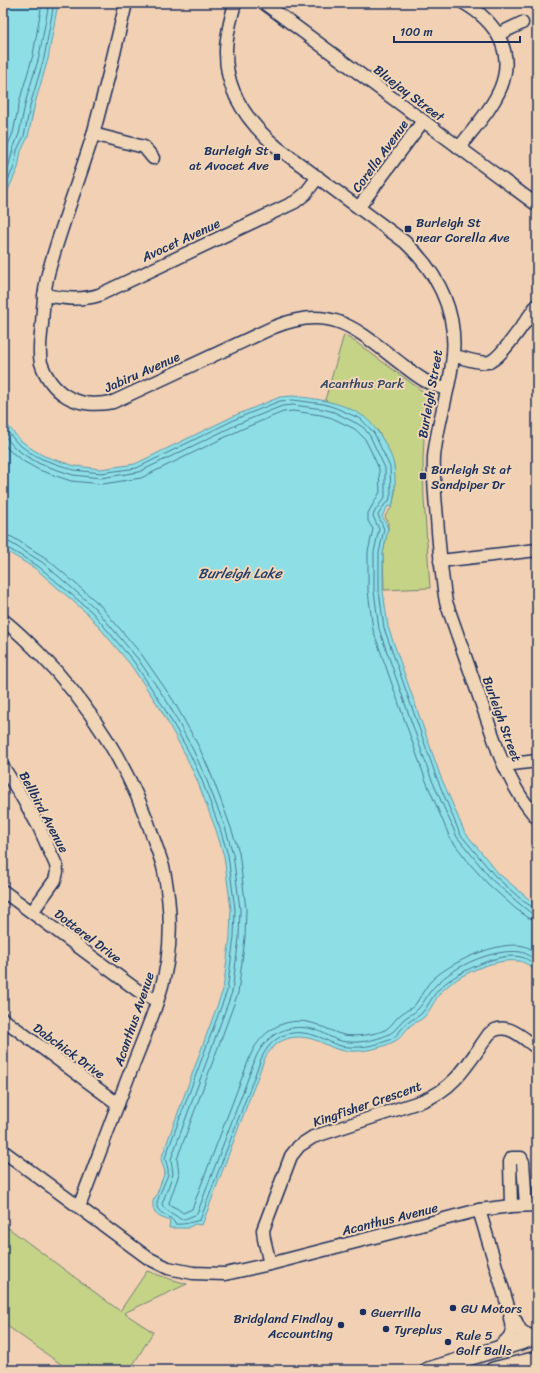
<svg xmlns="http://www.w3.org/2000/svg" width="540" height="1373" font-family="Sriracha,sans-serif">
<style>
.green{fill:#c5d387;stroke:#708172}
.water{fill:#8ddfe5;stroke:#5f99af}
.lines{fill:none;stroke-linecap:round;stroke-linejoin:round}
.shore{stroke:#497594;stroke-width:1}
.minor-casing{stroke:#1b2f5e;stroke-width:15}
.major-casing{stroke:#1b2f5e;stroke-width:18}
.minor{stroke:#f0d5b7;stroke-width:12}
.major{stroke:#f0d5b7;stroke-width:15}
.poi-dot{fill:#1b2f5e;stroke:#f0d5b7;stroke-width:1.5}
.labels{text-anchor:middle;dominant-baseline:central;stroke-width:4;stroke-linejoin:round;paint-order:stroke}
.street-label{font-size:13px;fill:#1b2f5e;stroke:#f0d5b7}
.poi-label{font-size:13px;fill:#1b2f5e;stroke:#f0d5b7;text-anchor:start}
.park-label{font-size:13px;fill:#344864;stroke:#f0d5b7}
.water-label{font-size:14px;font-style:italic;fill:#26416c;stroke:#f0d5b7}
</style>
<rect width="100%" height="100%" fill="#f1d0b4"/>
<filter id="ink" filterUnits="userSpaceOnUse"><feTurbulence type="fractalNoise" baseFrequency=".025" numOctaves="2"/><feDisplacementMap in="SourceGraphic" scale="8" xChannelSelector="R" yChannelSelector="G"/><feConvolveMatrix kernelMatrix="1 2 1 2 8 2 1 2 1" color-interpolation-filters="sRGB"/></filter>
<g filter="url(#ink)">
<!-- green -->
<g class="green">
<path d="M344,335l13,8 68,50 3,4 3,7 -7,34 -1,22 1,39 6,89 -46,2 -1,-37 5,-24v-8l-2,-2 -1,-3 7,-9 3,-14 -1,-27 -8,-20 -8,-15 -53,-31z"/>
<path d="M3,1224l117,87 27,-40 20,7 20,6 -63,29 29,19 -23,38h-61l-66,-47z"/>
</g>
<!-- water -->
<g class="water">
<path d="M3,3h55l-10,56 -13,44 -7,34 -7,14 -3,17 -15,33z"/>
<path d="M293,396c25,3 49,6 70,20 12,8 30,37 31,51 2,13 1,27 -2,40l-4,-1 -6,10 4,7 2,6 -5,24v38l5,36 52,148 24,56 34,42 39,33v65c-5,-3 -13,-10 -19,-10 -24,-3 -61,14 -77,31 -6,7 -11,19 -17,25 -4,4 -9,5 -13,8 -8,7 -8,13 -20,18 -15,7 -35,10 -51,7 -10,-2 -18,-9 -28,-11 -21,-6 -39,2 -48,21l-62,165 -7,-1 -8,4h-18l1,-7 -10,-4 -5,-4 -2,-6v-6l3,-5 9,-24 -4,-13 62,-169 7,-53 1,-28 -7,-53 -8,-26 -19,-50 -12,-26 -25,-46 -30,-44 -41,-49 -53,-46 -33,-20v-129l17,20 12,9 12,7 31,10 26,3 34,-5 101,-49 44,-18z"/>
</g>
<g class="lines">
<!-- shore -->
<g class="shore">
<path d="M3,165l4,-18 6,-14 7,-34 13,-44 9,-52"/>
<path d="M3,179l6,-14 4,-16 6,-15 7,-34 13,-43 10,-54"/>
<path d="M3,191l11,-24 3,-17 7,-14 7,-34 13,-44 10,-55"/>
<path d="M3,426l14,17 12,9 13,7 32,11 27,3 36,-5 101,-50 42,-17 13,-1 31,4 12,4 25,11 13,14 16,34 1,26 -2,8 -4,3 -7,11 6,14 -5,24v38l5,37 52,148 24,58 35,42 28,25 11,7 3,1"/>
<path d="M3,434l11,13 12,9 14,8 33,11 28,3 38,-6 101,-49 42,-17 11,-1 30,4 11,3 24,12 6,4 6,8 15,32v29l-10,14 -2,5 6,13 -5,23v39l5,38 52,149 26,59 35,43 29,25 10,8 6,1"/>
<path d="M3,443l7,8 13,10 16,9 32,11 32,3 38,-6 101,-49 41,-17 10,-1 28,4 11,3 23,11 10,10 7,14 7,16 1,23 -12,21v8l5,8 -5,23v39l5,39 53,151 24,57 20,26 18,20 28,25 13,9 8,2"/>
<path d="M3,535l9,2 34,21 53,46 43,51 31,45 26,47 12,27 19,51 9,27 7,57 -1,29 -7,55 -61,166 2,15 -10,29 1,2 8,4 5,4 9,-4 59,-155c12,-26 39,-40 67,-29 9,3 16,8 26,10 12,2 29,0 41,-5 7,-4 9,-10 15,-15 4,-4 9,-5 13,-8 5,-5 11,-18 17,-25 18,-19 68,-42 94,-36 4,1 9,5 13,7"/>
<path d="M3,541l6,1 33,20 53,46 43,51 30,44 25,47 12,26 20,51 8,27 7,55 -1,29 -7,54 -61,167 2,15 -11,30c3,8 12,9 18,15h5l12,-5 59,-157c11,-24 34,-35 60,-27 9,3 16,9 25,11 15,3 34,0 48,-7 7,-3 9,-9 14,-14 5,-5 11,-6 15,-11 7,-7 10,-17 18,-24 18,-19 58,-37 85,-33 6,1 11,6 16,8"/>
<path d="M3,546l3,1 32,19 54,46 42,50 29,44 26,46 12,26 19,51 8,26 7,54 -1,28 -7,54 -62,167c1,5 4,11 3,16 -2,7 -13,28 -11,33 3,9 15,8 18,17 10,1 16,-2 25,-4l61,-161c10,-22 28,-31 52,-24 10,2 18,9 28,11 15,3 34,0 48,-6 11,-5 11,-12 20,-18 3,-3 9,-5 12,-8 7,-7 11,-18 18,-25 14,-15 61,-38 82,-32 6,1 11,6 16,9"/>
</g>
<!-- minor casing -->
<g class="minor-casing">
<g id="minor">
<path d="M126,3c-10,44 -21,88 -33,132 -14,45 -31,89 -44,135 -5,17 -6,36 -7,54 -1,12 -4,26 -1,39 4,13 13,26 25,33 15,9 30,9 47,6l161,-75c60,-25 85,5 130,39 16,12 23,18 42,23"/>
<path d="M235,3c-4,16 -9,32 -9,48 -1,41 22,72 52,97l127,94c35,33 54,74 47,122 -4,31 -15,61 -18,93 -1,20 1,41 3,61 2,28 4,56 9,84l54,154c10,23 20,43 37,62"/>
<path d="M264,3l273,202"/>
<path d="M499,34l23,-11"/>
<path d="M93,134l51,13 9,11"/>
<path d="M459,148c14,-19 33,-39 42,-61 14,-37 -6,-66 -37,-84"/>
<path d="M359,207l64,-86"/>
<path d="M44,295c19,3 36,6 55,0l196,-93 10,-8 13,-17"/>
<path d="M453,355c9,3 27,9 36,7 12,-3 40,-46 48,-57"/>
<path d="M440,561l97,-11"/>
<path d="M3,620c12,9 23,20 34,31 53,53 95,120 118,192 3,9 7,18 9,28 6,30 8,61 3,92 -6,35 -21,69 -34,102 -19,48 -36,95 -54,142"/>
<path d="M504,765l33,-4"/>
<path d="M3,767l19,30 17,30 17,38 1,7 -2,8 -23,32"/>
<path d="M3,891l134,99 20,11"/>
<path d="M3,1019l115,85"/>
<path d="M3,1151l145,107 20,10 25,5 32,1 45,-10 209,-54 32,-4 26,-1"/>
<path d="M511,1206l-1,-44 2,-4h9l2,4 3,43"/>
<path d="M479,1210l31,103c13,13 2,19 27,24"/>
<path d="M270,1264l-6,-25 -1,-9 28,-74 8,-10 14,-9 109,-36c33,-12 47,-39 67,-67 16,-15 34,4 48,14"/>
<path d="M498,1348c13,-12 16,-12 12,-30"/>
</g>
</g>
<!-- major casing -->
<g class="major-casing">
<g id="major">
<path d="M428,1370l109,-33"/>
<path d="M493,1370l44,-11"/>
</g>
</g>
<!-- minor -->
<use href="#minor" class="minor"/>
<!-- major -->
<use href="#major" class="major"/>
</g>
</g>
<!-- markers -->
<g class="poi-dot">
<rect x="273" y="153" width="8" height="8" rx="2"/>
<rect x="404" y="225" width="8" height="8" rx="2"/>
<rect x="419" y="472" width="8" height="8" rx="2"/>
<circle cx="453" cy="1308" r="4"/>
<circle cx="363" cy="1312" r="4"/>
<circle cx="341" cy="1325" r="4"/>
<circle cx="386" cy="1329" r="4"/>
<circle cx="448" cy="1342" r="4"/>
</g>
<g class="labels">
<!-- street labels -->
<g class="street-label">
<text transform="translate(409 93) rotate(37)">Bluejay Street</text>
<text transform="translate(380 156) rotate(-54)">Corella Avenue</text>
<text transform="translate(181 240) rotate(-25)">Avocet Avenue</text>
<text transform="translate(142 372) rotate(-24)">Jabiru Avenue</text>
<text transform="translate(430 394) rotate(-80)">Burleigh Street</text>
<text transform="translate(502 719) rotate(70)">Burleigh Street</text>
<text transform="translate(44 812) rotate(62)">Bellbird Avenue</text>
<text transform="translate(88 936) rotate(37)">Dotterel Drive</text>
<text transform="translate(134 1019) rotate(-71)">Acanthus Avenue</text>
<text transform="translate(69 1051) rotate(36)">Dabchick Drive</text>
<text transform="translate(367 1104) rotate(-19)">Kingfisher Crescent</text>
<text transform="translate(390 1219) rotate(-14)">Acanthus Avenue</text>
</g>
<!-- poi labels -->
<g class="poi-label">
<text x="269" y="150" text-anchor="end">Burleigh St<tspan x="269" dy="15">at Avocet Ave</tspan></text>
<text x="416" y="222">Burleigh St<tspan x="416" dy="15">near Corella Ave</tspan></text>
<text x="431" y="469">Burleigh St at<tspan x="431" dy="15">Sandpiper Dr</tspan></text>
<text x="461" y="1308">GU Motors</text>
<text x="371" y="1312">Guerrilla</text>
<text x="333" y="1318" text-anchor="end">Bridgland Findlay<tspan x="333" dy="15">Accounting</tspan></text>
<text x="394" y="1329">Tyreplus</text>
<text x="456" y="1335">Rule 5<tspan x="456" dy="15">Golf Balls</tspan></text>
</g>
<!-- park labels -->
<g class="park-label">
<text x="362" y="383">Acanthus Park</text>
</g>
<!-- water labels -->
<g class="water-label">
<text x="240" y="573">Burleigh Lake</text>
</g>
</g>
<!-- margin -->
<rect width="540" height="1373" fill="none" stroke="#f0d5b7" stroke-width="16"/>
<rect x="8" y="8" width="524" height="1357" fill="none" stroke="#1b2f5e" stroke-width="1.5" filter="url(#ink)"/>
<!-- scale -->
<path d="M394 36v6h126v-6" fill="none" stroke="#1b2f5e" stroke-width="2"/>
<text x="400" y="36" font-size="12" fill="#1b2f5e" stroke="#f0d5b7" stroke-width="3" paint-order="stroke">100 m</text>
</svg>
